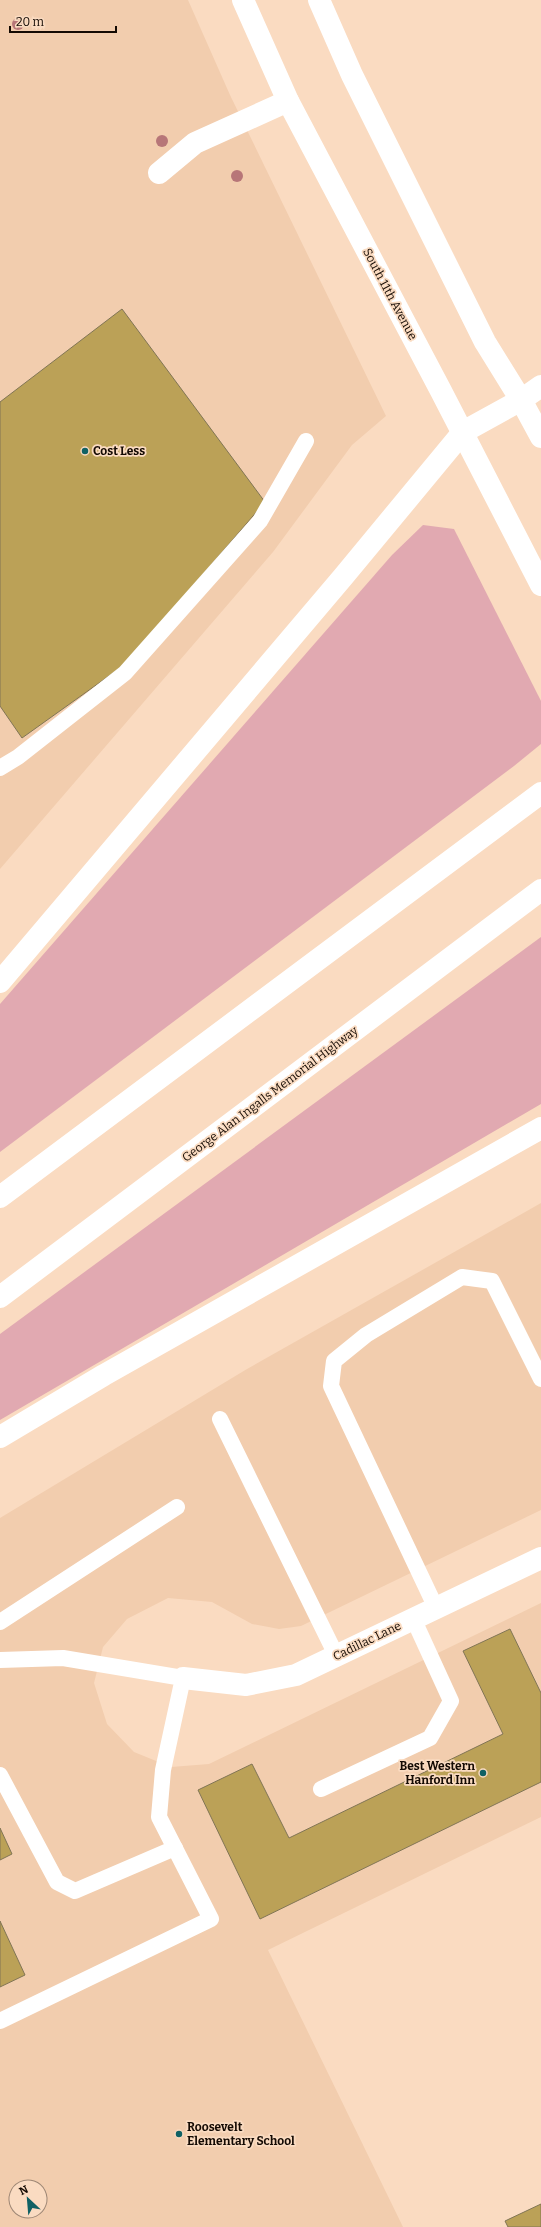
<svg xmlns="http://www.w3.org/2000/svg" width="541" height="2227" font-family="Bitter,serif">
<style>
.built{fill:#f2cdae;fill-rule:evenodd}
.green{fill:#e1a9b1}
.building{fill:#bba157;stroke:#817555}
.lines{fill:none;stroke-linecap:round;stroke-linejoin:round}
.service{stroke:#fff;stroke-width:16}
.minor{stroke:#fff;stroke-width:22}
.secondary{stroke:#fff;stroke-width:22}
.motorway{stroke:#fff;stroke-width:22}
.tree{fill:#b77678}
.poi-dot{fill:#106164;stroke:#fadbc1;stroke-width:1.5}
.labels{text-anchor:middle;dominant-baseline:central;stroke-width:3.5;stroke-linejoin:round;paint-order:stroke}
.street-label{font-size:12px;fill:#140a03;stroke:#fadbc1}
.poi-label{font-size:12px;font-weight:bold;fill:#140a03;stroke:#fadbc1;text-anchor:start}
</style>
<rect width="100%" height="100%" fill="#fadbc1"/>
<!-- built -->
<g class="built">
<path d="M0,0h188l42,95 156,321 -34,29 -79,107 -273,317z"/>
<path d="M541,1203v307l-240,116 -22,3 -27,-5 -40,-22 -44,-4 -41,21 -24,28 -9,36 13,41 27,28 37,15 38,-3 332,-161v214l-273,133 135,277h-403v-709l247,-149zM16,2187h24v24h-24z"/>
</g>
<!-- green -->
<g class="green">
<path d="M423,525l31,4 87,172v43l-27,22 -514,386v-148l392,-449z"/>
<path d="M541,937v167l-541,316v-86z"/>
</g>
<!-- building -->
<g class="building">
<path d="M122,309l143,193 -138,161 -105,75 -22,-32v-304z"/>
<path d="M510,1629l31,64v89l-281,137 -62,-129 54,-26 37,74 214,-104 -40,-83z"/>
<path d="M0,1828l12,26 -12,6z"/>
<path d="M0,1921l25,54 -25,12z"/>
<path d="M541,2204v23h-33l-3,-6z"/>
</g>
<g class="lines">
<!-- service -->
<g class="service">
<path d="M0,768l18,-11 107,-84 135,-152 46,-80"/>
<path d="M220,1419l116,236"/>
<path d="M436,1608l-105,-222 3,-25 32,-26 96,-58 30,4 49,98"/>
<path d="M0,1622l177,-115"/>
<path d="M0,1660l63,-2 120,20 -20,92 -4,47 52,102 -211,102"/>
<path d="M0,1775l57,107 18,9 100,-43"/>
<path d="M321,1789l109,-51 21,-37 -38,-83"/>
</g>
<!-- minor -->
<g class="minor">
<path d="M159,173l36,-30 93,-42"/>
<path d="M183,1678l63,7 50,-10 245,-117"/>
</g>
<!-- secondary -->
<g class="secondary">
<path d="M243,0l45,101 153,290 100,194"/>
<path d="M319,0l33,75 133,267 36,58 20,37"/>
<path d="M463,432l58,-32 20,-14"/>
</g>
<!-- motorway -->
<g class="motorway">
<path d="M0,982l343,-405 120,-145"/>
<path d="M0,1197l541,-404"/>
<path d="M0,1297l541,-407"/>
<path d="M0,1437l104,-62 437,-247"/>
</g>
</g>
<!-- trees -->
<g class="tree">
<circle cx="18" cy="24" r="6"/>
<circle cx="162" cy="141" r="6"/>
<circle cx="237" cy="176" r="6"/>
</g>
<!-- markers -->
<g class="poi-dot">
<circle cx="85" cy="451" r="4"/>
<circle cx="483" cy="1773" r="4"/>
<circle cx="179" cy="2134" r="4"/>
</g>
<g class="labels">
<!-- street labels -->
<g class="street-label">
<text transform="translate(390 294) rotate(62)">South 11th Avenue</text>
<text transform="translate(270 1094) rotate(-37)">George Alan Ingalls Memorial Highway</text>
<text transform="translate(367 1641) rotate(-26)">Cadillac Lane</text>
</g>
<!-- poi labels -->
<g class="poi-label">
<text x="93" y="451">Cost Less</text>
<text x="475" y="1766" text-anchor="end">Best Western<tspan x="475" dy="14">Hanford Inn</tspan></text>
<text x="187" y="2127">Roosevelt<tspan x="187" dy="14">Elementary School</tspan></text>
</g>
</g>
<!-- north arrow -->
<g transform="translate(28 2199) rotate(334)"><circle r="19" fill="#fadbc1" stroke="#9e8775"/>
<path d="M0-3L7 15L0 10L-7 15Z" fill="#106164"/>
<text y="-6" font-size="11" font-weight="bold" text-anchor="middle" fill="#140a03">N</text>
</g>
<!-- scale -->
<path d="M10 26v6h106v-6" fill="none" stroke="#140a03" stroke-width="2"/>
<text x="16" y="26" font-size="12" fill="#140a03" stroke="#fadbc1" stroke-width="3" paint-order="stroke">20 m</text>
</svg>
